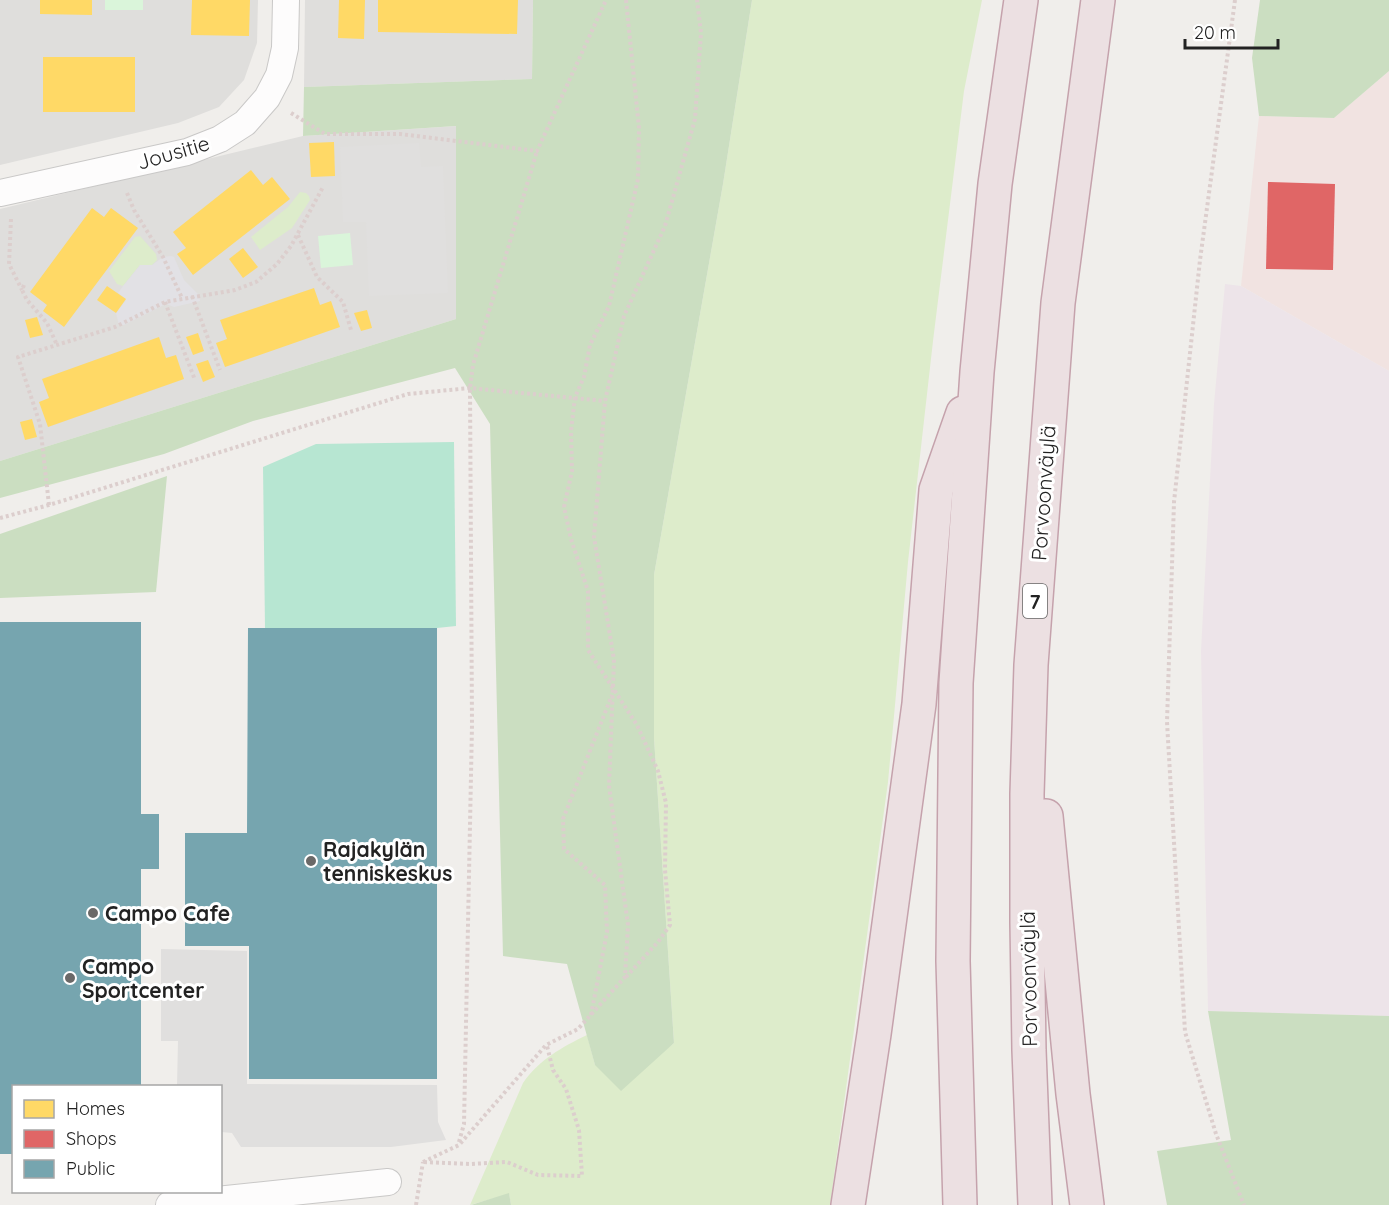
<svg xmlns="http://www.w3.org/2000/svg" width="1389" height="1205" font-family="Quicksand,sans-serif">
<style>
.residential{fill:#dfdedc}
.commercial{fill:#f1e3e1}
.industrial{fill:#ede4e9}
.grass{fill:#ddeccb}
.forest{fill:#cbdec1}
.park{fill:#daf5da}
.pitch{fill:#b7e6d2}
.parking{fill:#e0dfde}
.plaza{fill:#e2e1e5}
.homes{fill:#ffd966}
.shops{fill:#e06666}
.public{fill:#76a5af}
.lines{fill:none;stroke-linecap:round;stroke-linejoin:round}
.street-casing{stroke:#c9c8c7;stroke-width:28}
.highway-casing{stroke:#c5a2ac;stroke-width:36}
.path{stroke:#dccecd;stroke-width:4;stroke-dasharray:3 3;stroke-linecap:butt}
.street{stroke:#fdfcfc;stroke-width:26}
.highway{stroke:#ece0e2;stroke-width:33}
.poi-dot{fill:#6a6968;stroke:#fff;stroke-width:2}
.labels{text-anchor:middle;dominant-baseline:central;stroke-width:6;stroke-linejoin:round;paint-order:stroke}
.shield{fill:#fff;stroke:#646464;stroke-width:1.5}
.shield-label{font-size:20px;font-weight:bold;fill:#222}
.street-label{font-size:21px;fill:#222;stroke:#fff}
.poi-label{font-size:21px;font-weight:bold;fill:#222;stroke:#fff;text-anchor:start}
</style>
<rect width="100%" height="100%" fill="#f0eeeb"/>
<!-- residential -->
<g class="residential">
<path d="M0,0h258l-1,43 -13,37 -25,27 -41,16 -178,42z"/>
<path d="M305,0h228l-1,79 -228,8z"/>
<path d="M457,126l-1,193 -456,142v-252l303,-73z"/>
</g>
<!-- commercial -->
<path class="commercial" d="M1389,71v300l-148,-85 18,-170 75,2z"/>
<!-- industrial -->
<path class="industrial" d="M1225,284l16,2 148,85v645l-181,-5 -7,-360 13,-247z"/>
<!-- grass -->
<g class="grass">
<path d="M752,0h230l-18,91 -31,250 -25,221 -20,220 -58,423h-319l-2,-11 -39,11 53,-122c16,-23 39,-36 64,-48l8,30 62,-8 17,-14 -20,-305v-163l69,-391z"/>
<path d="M300,192l6,1 3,3 1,4 -18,28 -32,22 -9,-13 37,-30z"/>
<path d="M140,236l16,18 1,6 -5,5h-12l-17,21 -6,-2 -8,-13 26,-34z"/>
</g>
<!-- forest -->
<g class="forest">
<path d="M533,0h219l-29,184 -69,391v163l20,305 -53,48 -26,-26 -28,-101 -64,-8 -13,-532 -35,-56 -202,53 -89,33 -164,44v-37l456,-142v-193l-153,10 1,-49 228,-8z"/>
<path d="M1260,0h129v71l-55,47 -75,-2 -7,-58z"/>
<path d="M167,476l-11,116 -156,6v-64z"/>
<path d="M1208,1011l181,5v189h-222l-10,-54 74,-11z"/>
<path d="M509,1193l2,12h-40z"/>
</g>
<!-- park -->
<g class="park">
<rect x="105" y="0" width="38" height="10"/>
<path d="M350,233l3,32 -32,3 -3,-32z"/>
</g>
<!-- pitch -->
<path class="pitch" d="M454,442l2,184 -19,2h-172l-2,-161 53,-23z"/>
<!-- parking -->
<g class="parking">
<path d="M419,143l2,24 22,-1 5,127 -79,3 -3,-74h-23l-3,-75z"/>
<path d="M161,949l86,2v133l190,1 1,37 8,18 -55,7h-150l-9,-14 -11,-1 -1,-46h-43l1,-45h-17z"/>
</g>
<!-- plaza -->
<path class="plaza" d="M171,256l3,1 10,23 15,15 1,6 -26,6 -8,-3 -42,21h-5l-3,-12 10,-13 -8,-7 5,-7 17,-21h12l11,-8z"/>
<!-- homes -->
<g class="homes">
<path d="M40,0h52v15l-52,-1z"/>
<path d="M192,0h58l-1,36 -58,-1z"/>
<path d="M339,0h26l-1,39 -26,-1z"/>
<path d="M378,0h140l-1,34 -139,-2z"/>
<rect x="43" y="57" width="92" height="55"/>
<path d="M334,142l1,34 -24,1 -2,-34z"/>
<path d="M251,170l12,15 9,-8 18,22 -97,76 -16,-21 9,-6 -13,-16z"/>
<path d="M92,208l12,9 7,-9 27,20 -74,99 -21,-16 4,-6 -17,-13z"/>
<path d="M243,248l15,19 -15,11 -14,-19z"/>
<path d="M107,286l19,13 -10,14 -19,-13z"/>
<path d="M314,288l6,17 11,-4 9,26 -115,40 -9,-24 11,-4 -7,-19z"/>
<path d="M367,310l5,18 -11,3 -7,-18z"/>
<path d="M37,317l6,18 -13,3 -5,-18z"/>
<path d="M198,333l6,18 -11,4 -7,-18z"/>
<path d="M159,337l7,21 10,-3 8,24 -136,48 -9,-25 10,-4 -7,-19z"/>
<path d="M208,360l7,17 -12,5 -7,-18z"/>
<path d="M32,419l5,18 -12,3 -5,-18z"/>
</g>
<!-- shops -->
<path class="shops" d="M1268,182l67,2 -2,86 -67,-1z"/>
<!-- public -->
<g class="public">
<path d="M0,622h141v192h18v55h-18v217h-127v68h-14z"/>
<path d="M248,628h189v451h-188v-133h-64v-113h62z"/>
</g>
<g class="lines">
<!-- street casing -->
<g class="street-casing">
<g id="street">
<path d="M0,193l187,-41 33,-13 25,-16 22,-25 12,-23 6,-27 1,-48"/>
<path d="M169,1205l219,-23"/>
</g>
</g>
<!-- highway casing -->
<g class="highway-casing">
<g id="highway">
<path d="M1046,816l27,278 14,111"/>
<path d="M848,1205l26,-171 45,-330 17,-214 27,-77"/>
<path d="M960,1205l-7,-244 3,-278 21,-311 18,-188 26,-184"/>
<path d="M1035,1205l-6,-155 -2,-128v-128l4,-129 27,-362 40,-303"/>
</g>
</g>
<!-- path -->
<g class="path">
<path d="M1235,0l-35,260 -26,242 -7,220 18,310 31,102 28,71"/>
<path d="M291,113l34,21h75l137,17 69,-151"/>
<path d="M127,193l7,17 29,47 19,41"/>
<path d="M11,219l-2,45 13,26"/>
<path d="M298,235l19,42 26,25 8,28"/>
<path d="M24,285l-2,5 5,10 20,23 10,22"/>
<path d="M192,296l28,74"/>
<path d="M165,302l30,78"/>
<path d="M49,505l-9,-81 -22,-67 97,-30 50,-25 70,-12 21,-8 21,-18 14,-18 32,-59"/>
<path d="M0,518l49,-13 359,-111 62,-6 135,13"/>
<path d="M626,977l32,-35 12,-17 -5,-55 1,-67 -8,-32 -21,-46 -49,-75v-59l-17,-52 -7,-32 8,-36 -1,-40 4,-34 9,-20 6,-32 19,-39 29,-127 1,-51 -13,-128"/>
<path d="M591,1015l16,-83 -2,-47 -41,-36 -1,-30 49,-124"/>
<path d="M459,1142l5,-18 8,-399 -2,-337 3,-23 64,-214"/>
<path d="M423,1162l36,-17 87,-100 32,-16 47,-52 3,-52 -19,-139 5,-126 -20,-123 11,-136 19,-85 41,-90 30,-107 6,-86 -4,-33"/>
<path d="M424,1162l46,2 37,-2 31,13 44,1 -3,-46 -13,-41 -13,-19 -6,-24"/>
<path d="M416,1205l7,-43"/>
</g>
<!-- street -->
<use href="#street" class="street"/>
<!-- highway -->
<use href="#highway" class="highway"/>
</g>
<!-- markers -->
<g class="poi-dot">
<circle cx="311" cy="861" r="6"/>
<circle cx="93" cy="913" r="6"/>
<circle cx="70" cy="978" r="6"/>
</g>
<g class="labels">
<!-- shield labels -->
<rect class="shield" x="1023" y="584" width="24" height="34" rx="4.5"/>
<g class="shield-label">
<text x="1035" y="601">7</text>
</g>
<!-- street labels -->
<g class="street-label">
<text transform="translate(173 152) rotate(-16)">Jousitie</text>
<text transform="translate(1043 493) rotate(-86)">Porvoonväylä</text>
<text transform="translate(1028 979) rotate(-91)">Porvoonväylä</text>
</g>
<!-- poi labels -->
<g class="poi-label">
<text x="323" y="849">Rajakylän<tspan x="323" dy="24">tenniskeskus</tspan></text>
<text x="105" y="913">Campo Cafe</text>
<text x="82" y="966">Campo<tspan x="82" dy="24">Sportcenter</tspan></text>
</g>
</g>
<!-- legend -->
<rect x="12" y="1085" width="210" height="108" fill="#ffffff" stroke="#a7a7a7" stroke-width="1.5"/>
<rect x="24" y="1100" width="30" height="18" fill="#ffd966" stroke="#a7a7a7" stroke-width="1.5"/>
<text x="66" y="1115" font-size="18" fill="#222222">Homes</text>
<rect x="24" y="1130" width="30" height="18" fill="#e06666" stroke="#a7a7a7" stroke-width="1.5"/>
<text x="66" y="1145" font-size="18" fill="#222222">Shops</text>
<rect x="24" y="1160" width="30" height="18" fill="#76a5af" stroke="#a7a7a7" stroke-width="1.5"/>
<text x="66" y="1175" font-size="18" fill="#222222">Public</text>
<!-- scale -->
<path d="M1185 39v9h93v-9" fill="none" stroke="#222222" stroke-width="3"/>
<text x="1194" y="39" font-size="18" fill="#222222" stroke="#ffffff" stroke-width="4.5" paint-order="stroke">20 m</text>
</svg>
